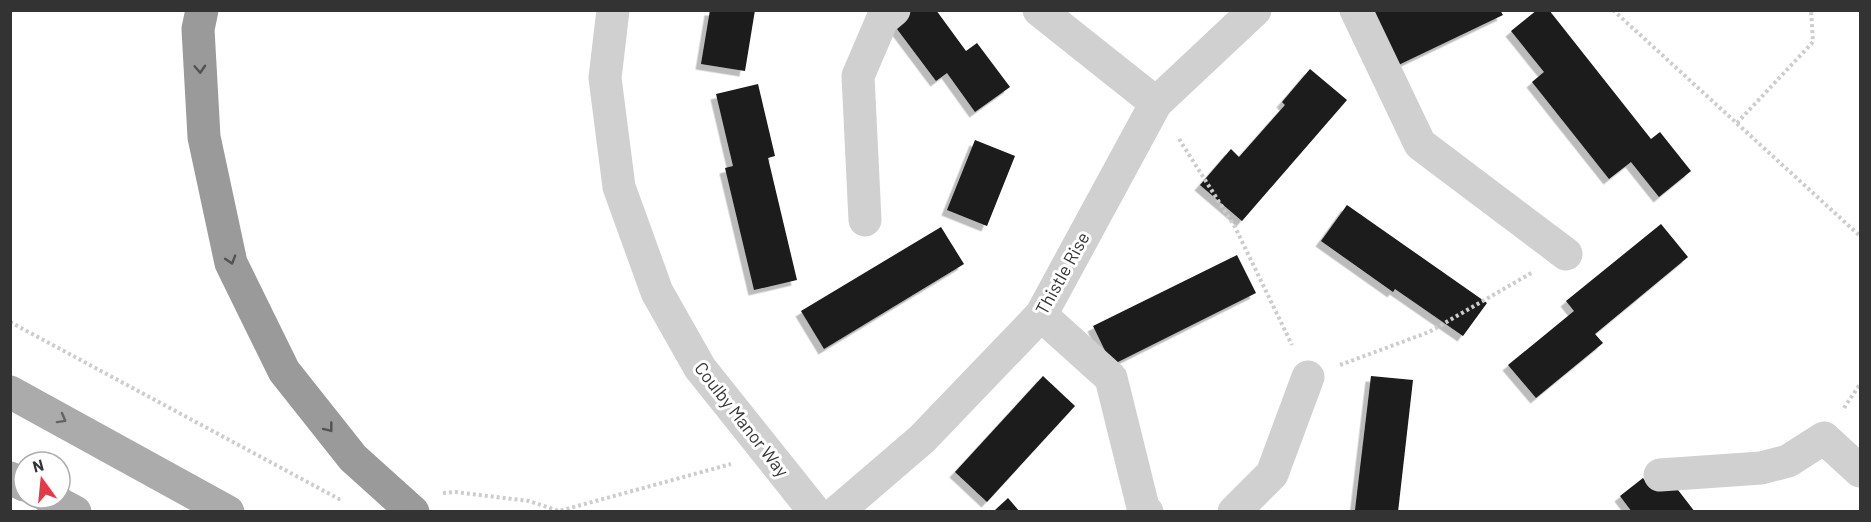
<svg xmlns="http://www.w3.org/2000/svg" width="1871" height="522" font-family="Barlow,sans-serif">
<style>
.building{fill:#1a1a1a;filter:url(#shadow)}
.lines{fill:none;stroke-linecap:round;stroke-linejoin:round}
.path{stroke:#cdcdcd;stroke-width:4;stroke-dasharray:3 3;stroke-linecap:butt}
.minor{stroke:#d0d0d0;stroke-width:33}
.major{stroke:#ababab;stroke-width:33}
.highway{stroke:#9a9a9a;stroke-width:33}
.oneway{stroke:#525252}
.oneway2{stroke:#636363}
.labels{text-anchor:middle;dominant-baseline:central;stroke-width:6;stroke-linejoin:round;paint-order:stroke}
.street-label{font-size:18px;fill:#333;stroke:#fff}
</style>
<defs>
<filter id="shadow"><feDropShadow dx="-5.5" dy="5.5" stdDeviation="0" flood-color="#0004"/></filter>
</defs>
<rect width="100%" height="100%" fill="#fff"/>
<!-- building -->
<g class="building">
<path d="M710,10h45l-10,61 -44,-7z"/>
<path d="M905,10h31l30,41 11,-8 33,44 -35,25 -28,-39 -11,8 -45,-60z"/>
<path d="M1377,10h123l3,5 -115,55 -25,-53z"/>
<path d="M1537,10h12l102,129 9,-7 31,39 -32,26 -28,-35 -22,17 -77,-97 12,-10 -33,-41z"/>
<path d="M1310,69l37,31 -105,121 -42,-36 31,-36 8,8 46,-52 -3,-3z"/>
<path d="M758,84l17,72 -7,2 29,122 -43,10 -29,-122 8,-2 -17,-72z"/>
<path d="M975,140l40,16 -28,70 -40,-16z"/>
<path d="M1347,205l140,98 -24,33 -68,-47 -2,3 -72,-51z"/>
<path d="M1661,224l27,33 -93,77 8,9 -67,55 -28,-33 66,-54 -8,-10z"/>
<path d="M941,227l23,37 -140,85 -23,-38z"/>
<path d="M1237,255l19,38 -144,72 -19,-39z"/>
<path d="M1043,376l32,30 -88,96 -32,-30z"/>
<path d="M1371,376l42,4 -15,132 -43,-2z"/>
<path d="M1668,477l27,35h-63l-12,-16 23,-18 9,11z"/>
<path d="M1008,498l12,14h-27z"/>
</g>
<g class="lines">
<!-- path -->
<g class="path">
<path d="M1613,10l247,226"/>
<path d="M1737,123l76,-81 -2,-32"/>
<path d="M1179,139l56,88 57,118"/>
<path d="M10,322l329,177h4"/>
<path d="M1340,365l89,-33 104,-60"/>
<path d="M1844,408l16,-24"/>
<path d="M443,493l12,-1 74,9 30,10 172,-47"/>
</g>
<!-- minor -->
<g class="minor">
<path d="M613,10l-8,68 14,109 38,105 43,76 115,144"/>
<path d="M1039,10l117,93"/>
<path d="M1356,10l64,134 146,110"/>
<path d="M865,220l-7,-144 24,-56 12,-10"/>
<path d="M1041,315l70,63 32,129 4,5"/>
<path d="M1660,475l101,-7 27,-7 36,-23 36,33"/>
<path d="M837,512l85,-73 119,-124 115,-212 99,-93"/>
<path d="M1234,512l38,-38 36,-97"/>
</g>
<!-- major -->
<g class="major">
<path d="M10,392l218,120"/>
<path d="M10,478l14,7"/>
<path d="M49,498l26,14"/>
</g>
<!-- highway -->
<path class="highway" d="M202,10l-4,19 6,108 27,126 53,108 69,87 60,54"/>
</g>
<!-- one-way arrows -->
<defs><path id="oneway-chevron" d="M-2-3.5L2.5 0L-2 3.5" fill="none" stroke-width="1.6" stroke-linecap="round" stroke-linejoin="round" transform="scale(1.5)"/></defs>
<g class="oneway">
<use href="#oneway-chevron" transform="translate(200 69) rotate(87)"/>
<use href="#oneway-chevron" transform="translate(231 260) rotate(73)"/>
<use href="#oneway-chevron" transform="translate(329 428) rotate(52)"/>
</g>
<use class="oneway2" href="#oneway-chevron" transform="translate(62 419) rotate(29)"/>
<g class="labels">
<!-- street labels -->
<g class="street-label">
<text transform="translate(1062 273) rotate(-61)">Thistle Rise</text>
<text transform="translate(742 419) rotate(52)">Coulby Manor Way</text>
</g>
</g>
<!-- border -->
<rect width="1871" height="522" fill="none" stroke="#333333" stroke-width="24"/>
<!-- north arrow -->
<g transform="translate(42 480) rotate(345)"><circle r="28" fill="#ffffff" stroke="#adadad" stroke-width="1.5"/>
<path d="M0-4.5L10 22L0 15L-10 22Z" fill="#e63946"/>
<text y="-9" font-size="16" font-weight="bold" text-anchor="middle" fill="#333333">N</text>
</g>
</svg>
